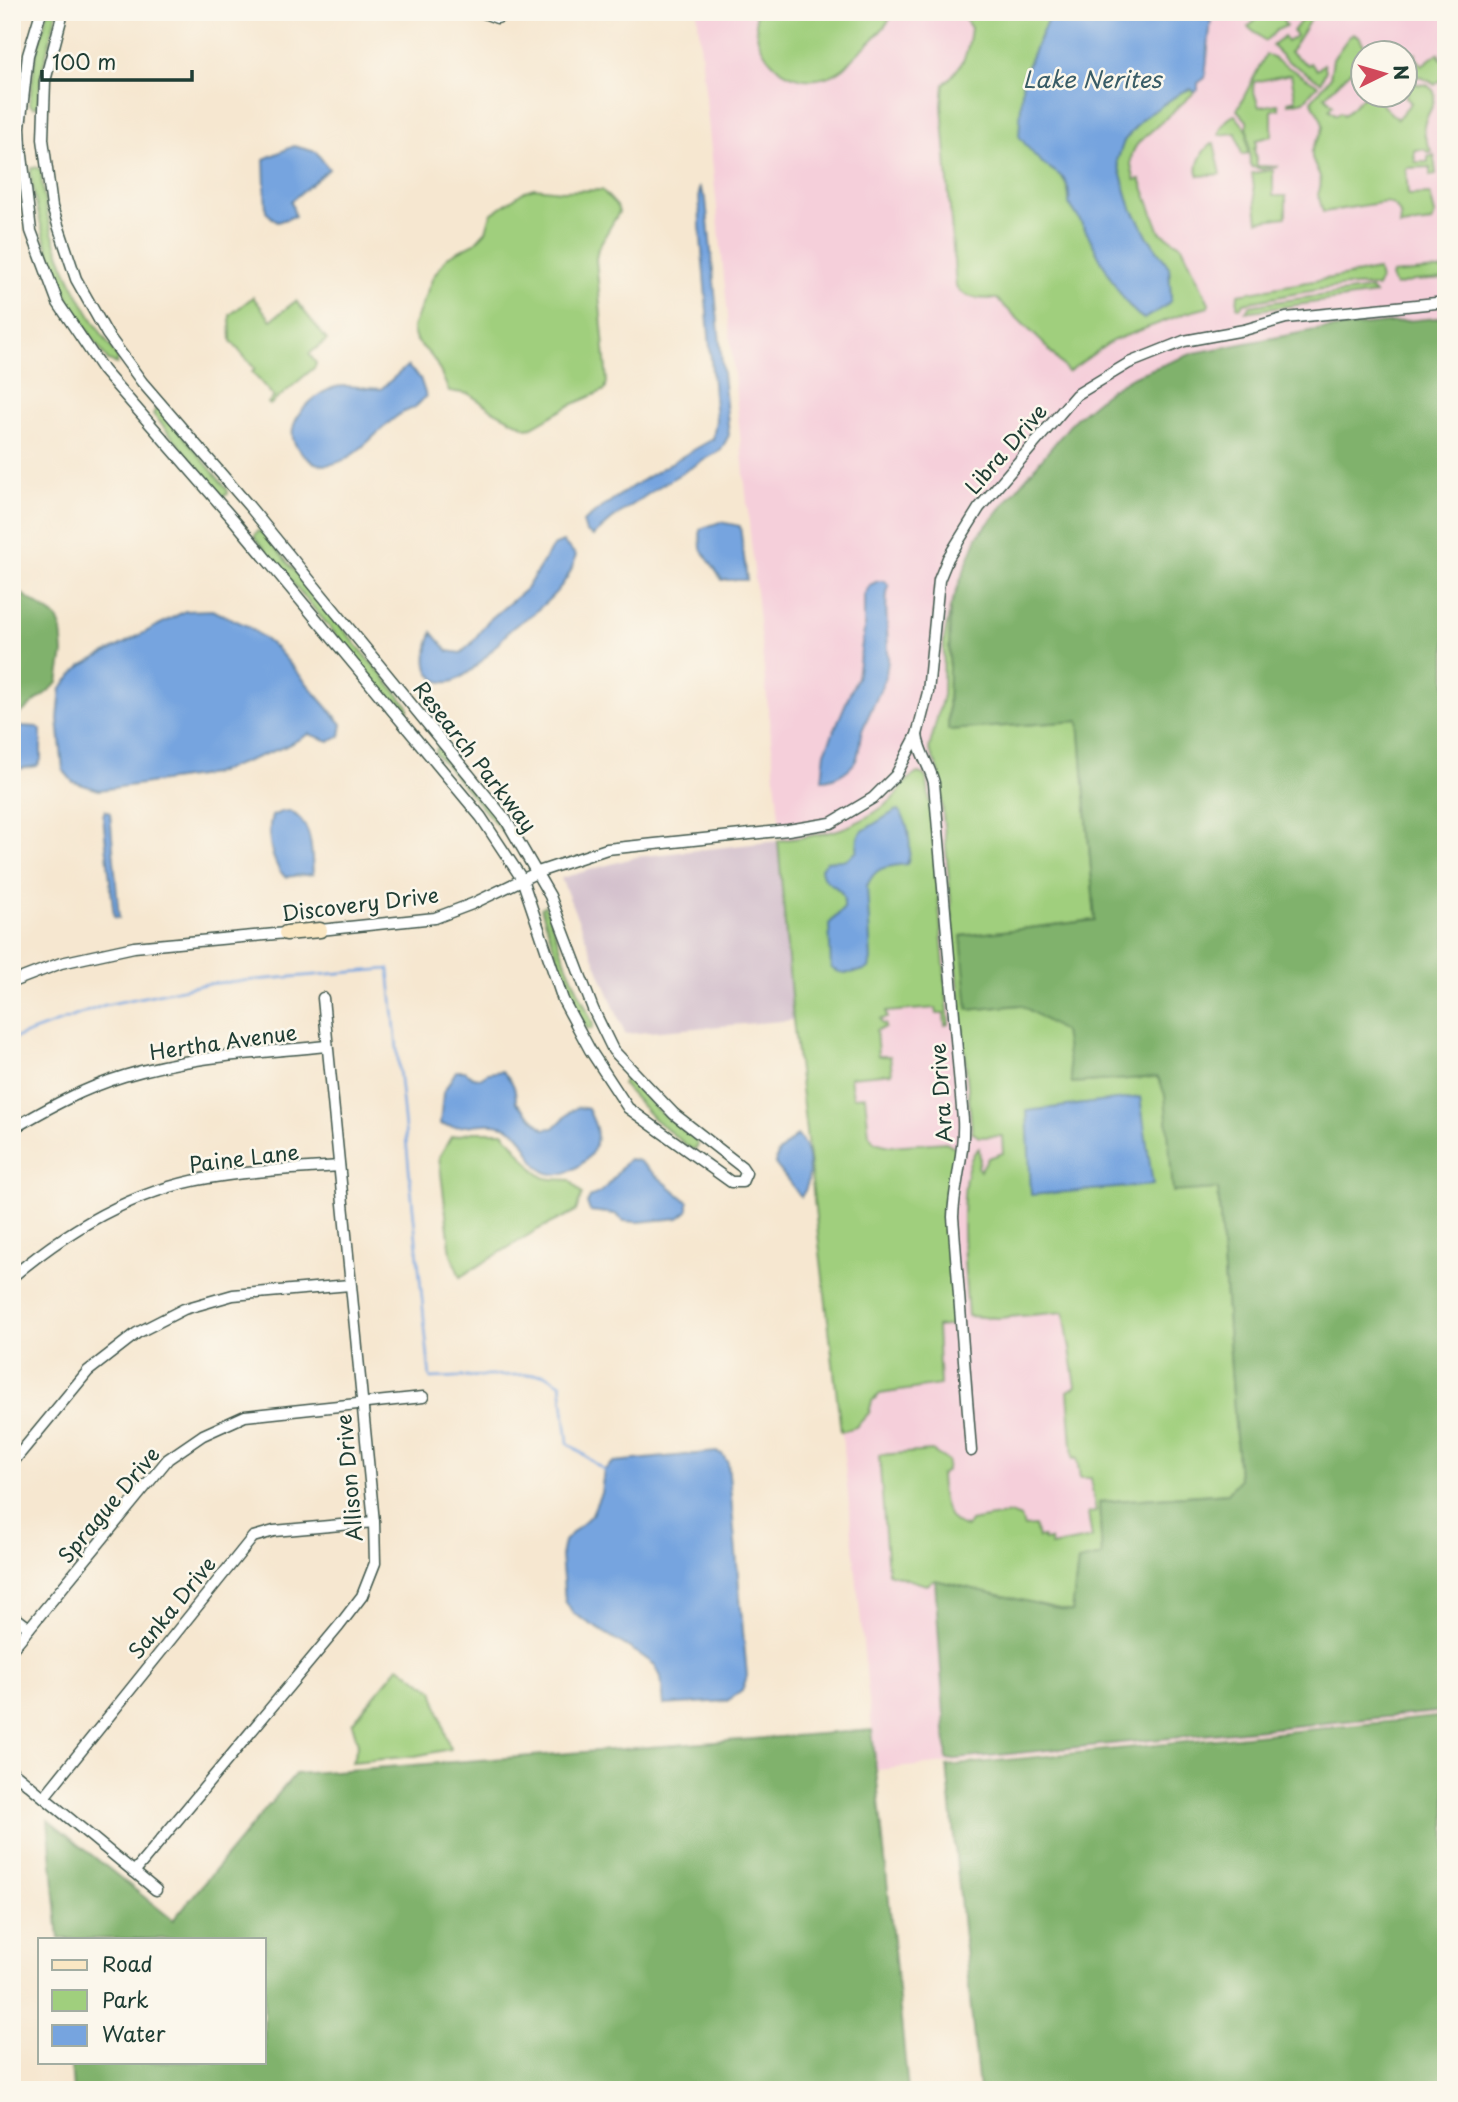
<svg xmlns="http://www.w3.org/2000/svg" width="1458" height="2102" font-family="'Playpen Sans',sans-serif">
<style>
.built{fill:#f5cfda;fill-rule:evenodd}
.industrial{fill:#d1bdcb}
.green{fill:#a0cf7d;stroke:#608658;stroke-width:2}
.forest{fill:#80b26c;stroke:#507850;stroke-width:2}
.water{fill:#76a4df;stroke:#4a708a;stroke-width:2}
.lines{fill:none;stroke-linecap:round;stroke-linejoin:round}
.stream{stroke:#76a4df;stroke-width:2.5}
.street-casing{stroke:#3f564b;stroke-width:13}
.secondary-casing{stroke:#3f564b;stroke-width:17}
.street{stroke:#fff;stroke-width:10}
.secondary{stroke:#fae7c3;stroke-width:14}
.labels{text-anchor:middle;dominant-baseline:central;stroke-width:5;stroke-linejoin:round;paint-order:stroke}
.street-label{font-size:21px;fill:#1f3d34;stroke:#fbf7ec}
.water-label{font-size:23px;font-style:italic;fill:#395c67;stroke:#fbf7ec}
</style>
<rect width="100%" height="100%" fill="#fbf7ec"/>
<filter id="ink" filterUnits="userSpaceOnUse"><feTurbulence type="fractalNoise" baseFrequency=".0143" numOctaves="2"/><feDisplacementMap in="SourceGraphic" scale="14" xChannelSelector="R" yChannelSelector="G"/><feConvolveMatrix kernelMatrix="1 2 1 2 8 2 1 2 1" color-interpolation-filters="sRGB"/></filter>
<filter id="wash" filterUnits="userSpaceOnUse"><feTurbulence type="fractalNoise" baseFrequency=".00686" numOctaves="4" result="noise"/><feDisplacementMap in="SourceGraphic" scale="28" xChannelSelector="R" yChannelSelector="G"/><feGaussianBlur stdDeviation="1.57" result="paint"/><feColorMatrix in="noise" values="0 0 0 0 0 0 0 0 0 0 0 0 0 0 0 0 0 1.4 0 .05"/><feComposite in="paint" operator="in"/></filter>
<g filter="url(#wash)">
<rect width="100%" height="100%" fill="#f6e7d0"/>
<!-- built -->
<path class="built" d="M697,12h749v1702l-570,56zM1364,52h42v42h-42z"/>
<!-- industrial -->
<path class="industrial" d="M778,841l15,179 -168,14 -64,-156 75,-21z"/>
<!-- green -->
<g class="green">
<path d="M48,12h9l-16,63 -3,30 -4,3 -5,-4 7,-49z"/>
<path d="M755,12h139c-10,19 -24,30 -39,44 -4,4 -7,9 -11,12 -33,24 -73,8 -86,-29 -2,-8 -2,-18 -3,-27z"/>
<path d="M960,12h91l-28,64 17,85c19,11 30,18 29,43l13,15 17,37 72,44 -2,-33 -23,-33 -16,-29 -13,-44 7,-20 18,-22 40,-28 9,-2 4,3 -56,50c-11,13 -9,24 -4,38l5,-1 20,53 22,14 27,57v4l-23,6 -74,28 -44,31 -26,-30 -45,-43c-14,0 -32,1 -41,-12l-14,-182 2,-21c20,-19 24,-30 27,-56z"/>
<path d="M1265,12h27l-9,9 3,5 -9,4 -12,11 -17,-14z"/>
<path d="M1308,12h7l-25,40 18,13 2,-2 7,7 7,-6 2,6 -5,12 -35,-22 -14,-14 12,-10 3,6 9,-6 -3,-5z"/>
<path d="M1353,34l6,2 8,15 -3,1 -1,6h-9v10l-29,28 8,9 -4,4 7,6 4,-3 4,3 21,-20h7l25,24 14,-16 -6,-7 4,-5 -3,-5v-20l2,8 8,7v3l11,1 7,6c4,23 -23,27 -2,61h-5l-2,-3 -11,1 1,12h13v-5l6,-2 2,20 -6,1v-9l-24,1 2,27 22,-1 5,20 -3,8 -32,4c3,-12 -3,-21 -14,-24l-63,10 -5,-18c8,-20 -4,-23 -6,-37 -3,-12 11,-20 11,-31 -1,-11 -10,-16 -11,-26l18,-22 3,-19 15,-21z"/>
<path d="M1413,53l3,1 -1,2 7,9 16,-12 3,6 5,-3v19l-11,10c-13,-11 -28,-4 -26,-29z"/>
<path d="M1266,54l52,31 -14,16 -16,3v-2l8,-2 -5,-26 -37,8 -1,7 6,18 19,-3 1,5 -7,1v26l-16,4v7l-2,1 3,18h22l-17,3 -10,-2 -2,-4 -3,-42 -10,-11z"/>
<path d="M1235,115l12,15 1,23 -6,2 -6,-22 -17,2c0,-7 9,-18 16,-20z"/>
<path d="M1214,143l7,31 -22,2c-5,-10 4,-29 15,-33z"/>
<path d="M36,167l5,3c4,72 37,131 77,188l-1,6 -9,-3c-13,-21 -30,-41 -41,-64 -20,-40 -29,-81 -37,-124l2,-5z"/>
<path d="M1273,170v26h13v21l-28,4 -6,-48z"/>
<path d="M534,188l27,3 41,-1 15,16 2,6 -21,36 -2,11 11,123 -2,8 -34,15 -39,22 -5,1 -33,-17 -25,-17 -20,-3c-5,-10 -9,-22 -15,-31 -7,-12 -22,-17 -21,-33l20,-50 14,-20 28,-14 11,-12 5,-17 34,-23z"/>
<path d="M1446,269v10l-32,2 -19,5 -4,-9 1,-3z"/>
<path d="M1378,270l2,11 -3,7c-21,-9 -106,11 -133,15l-4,5 -3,-2 1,-12z"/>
<path d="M1370,289l5,5 -130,18 5,-6 24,-4z"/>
<path d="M253,297l18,23 25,-19 31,39 -18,14 7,9 -1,4 -45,38 -2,-2 6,-6 -22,-25 3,-3 -24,-28 -1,-26z"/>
<path d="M156,408l5,1 66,80 1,5 -4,2 -3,-1 -68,-81z"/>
<path d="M258,531l4,1 146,174v4l-7,3 -146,-175v-4z"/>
<path d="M950,608l-2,122 131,-9 16,199 -133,16 6,74 53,-5 44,27 7,51 85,-6 61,112 21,290 -11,14 -129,9 3,54 -24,6 -6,50 -137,-32 -9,5 -38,-12 -9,-118 53,-4 16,10 -1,9 -7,6c1,19 4,48 27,51l3,-6 40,-7 11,4 3,9 11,-1 3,12 4,-1 2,4 6,-1 1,6 41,-8 -4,-25 8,-1 -6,-34h-10l-3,-20 -4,1 -5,-68 8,-5 -12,-74 -66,6 -30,-2c-2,-31 -15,-150 11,-168l1,12 -2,7 2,4 8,-13 15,-5 -1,-17 -23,1 -7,-5 -33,-361 -10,-22 14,-54 1,-55z"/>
<path d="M437,748h5l65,78 9,21 -81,-94z"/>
<path d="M918,773l6,2 3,5 4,33 18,211 -4,1 -1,-11h-7l-1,-6 -50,4 1,6 -7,1 2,5h3v4l-9,2 2,26h12l2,17 -42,4 3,20 12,-1 4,38 5,8 16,4 56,-4 10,6c-11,63 -6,114 0,177l-19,2 3,58 -60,9 -8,7 -3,12 -13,14 -15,5 -48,-412 -15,-179c46,-7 70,-8 109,-37 12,-9 18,-26 31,-31z"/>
<path d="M545,905l23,63 25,56 -1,5h-5l-15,-28 -31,-93z"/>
<path d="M625,1078l5,2 25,28 41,32 2,6 -3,3h-4l-37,-30 -32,-35z"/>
<path d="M473,1132h30c11,11 31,43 43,46 8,2 17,1 24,2l12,14 -6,17 -39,19 -77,47 -9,-23 -12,-97 12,-20z"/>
<path d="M399,1666l34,24 17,59 -35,7 -63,6 6,-18 -6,-21z"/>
</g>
<!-- forest -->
<g class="forest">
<path d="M1446,317v1394l-499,49 -12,-180 137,32 6,-51 24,-5 -3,-54 129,-9 11,-14 -21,-290 -45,3 -8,-97 -7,-18 -86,6 -8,-51 -43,-27 -53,5 -7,-74 134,-16 -16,-199 -131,9 2,-122 27,-71 98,-118 35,-29 24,-14 60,-23 121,-23z"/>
<path d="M12,587l45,31 4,10 2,25 -5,30 -39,32 -7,3z"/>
<path d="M1446,1716v374h-467l-32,-324z"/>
<path d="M872,1730l36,360h-835l-2,-28h193v-123h-205l-11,-119 125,100 122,-146z"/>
</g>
<!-- water -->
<g class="water">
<path d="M1051,12h143l4,3 4,-3 9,7 -6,59 -7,5v7l-3,2 -4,-3 -9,3 -40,27 -18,22 -7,20 13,44 16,29 23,33 2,33c-11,13 -15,10 -27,19 -29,-16 -52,-87 -75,-115 2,-32 -14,-28 -31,-45 -7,-7 -13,-15 -19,-23l4,-60z"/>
<path d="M294,146l22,6 13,17 -38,32 4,15 -18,6 -11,-10 -2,-53z"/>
<path d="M699,186l7,14 23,235 -8,15 -61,36 -44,30 -23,20 -7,-4 -3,-10c43,-34 82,-56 130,-83l3,-19 -16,-194z"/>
<path d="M407,366l13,12 6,18c-3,3 -7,8 -11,11 -6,4 -14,5 -19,10 -21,15 -43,47 -71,48 -9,0 -17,-5 -23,-12 -25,-24 6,-55 30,-65 14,-5 34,1 49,1z"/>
<path d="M720,522l20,4 7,54h-25l-21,-31 -1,-20z"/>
<path d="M563,542l13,13c-5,24 -22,41 -40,56 -8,7 -19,12 -26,19 -17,18 -33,41 -56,51 -6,2 -10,2 -15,0 -19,-9 -12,-33 -7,-49l16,19 13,2 10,-9 17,-23 38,-32 27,-43z"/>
<path d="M878,581h7l4,5c-6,12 0,57 -1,75 -3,26 -17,46 -26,70 -3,9 -2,24 -7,31 -7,10 -22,18 -33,18l3,-28 32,-75 7,-47v-35l6,-10z"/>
<path d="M212,610l36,16 29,23 65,75 -2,12 -11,5 -20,-7 -25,13 -71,27 -114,16 -26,-8 -10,-12 -5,-51 3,-31 20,-22 104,-55z"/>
<path d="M22,726l15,1 4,3v30l-4,6 -25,4v-42z"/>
<path d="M105,810l5,3 9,105 -5,-1 -11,-101z"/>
<path d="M897,810c12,7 16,42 10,54 -20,3 -31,1 -40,22l4,73 -2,9c-11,5 -28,8 -38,0l-2,-44 15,-16c2,-28 -22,-18 -23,-40l6,-7c15,-3 14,4 30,-10l1,-14 3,-5z"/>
<path d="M289,811c25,12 22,39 24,63l-28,3c-14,-14 -19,-42 -13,-61l9,-4z"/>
<path d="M456,1071h9l8,6 7,1 8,-5 14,-2c11,10 14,17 14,31l28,27 10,-1 16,-16 8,-5 10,2c6,13 12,23 7,37 -7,19 -39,40 -57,20 -12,-14 -13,-34 -34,-40 -22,-7 -44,6 -64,-2l3,-31z"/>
<path d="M1140,1097l13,88 -122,10 -4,-84z"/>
<path d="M797,1135c14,13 16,47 4,62l-26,-33 3,-11z"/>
<path d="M629,1159l10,2 49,41v9l-9,7 -41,4 -14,-1 -9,-7 -25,-3 -3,-8 4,-7c17,-4 25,-25 38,-37z"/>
<path d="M717,1452l5,2 6,9 19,213 -5,15 -15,10 -63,4 -3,-28 -6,-12 -14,-10 -67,-41 -9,-13 -4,-45 3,-15 28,-27 9,-21 3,-23 10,-8z"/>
</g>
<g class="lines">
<!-- stream -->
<path class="stream" d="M12,1039l93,-34 101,-21 183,-15 41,409 115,-4 16,10 7,59 36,27"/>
</g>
</g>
<g filter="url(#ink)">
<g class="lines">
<!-- street casing -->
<g class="street-casing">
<g id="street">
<path d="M41,12l-13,43 -8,72 1,20 10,84 27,72 45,67 130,149 248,298 41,62 41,121 27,50 38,58 103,74h11l4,-9 -4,-6 -68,-53 -61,-64 -20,-41 -43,-113 -44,-76 -257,-314 -107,-124 -35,-48 -31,-55 -24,-72 -9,-68 2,-58 18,-69"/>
<path d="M481,12l16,6 15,-6"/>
<path d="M917,735c2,18 13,31 17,48l29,337c2,33 -9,64 -10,97l18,234"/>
<path d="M320,930l115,-12 37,-14 66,-32 69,-23 181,-19 43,-7 42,-25 23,-23 21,-40 11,-43 11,-112 9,-22 31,-50 97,-113 53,-32 55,-22 60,-11 42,-12 160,-16"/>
<path d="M12,982l49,-19 73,-16 152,-14"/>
<path d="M12,1129c36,-21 72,-41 112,-53 65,-20 135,-23 202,-30"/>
<path d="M12,1277c60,-51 130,-91 209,-101 39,-6 79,-7 118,-10"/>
<path d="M12,1463l76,-92 49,-38 47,-24 49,-14 117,-10"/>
<path d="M12,1615l17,13"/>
<path d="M12,1649l156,-190 35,-24 42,-19 178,-19"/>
<path d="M12,1771l144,119"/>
<path d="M44,1797l209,-260 21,-6 100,-9"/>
<path d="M134,1872l205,-246 23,-30 13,-33 -1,-41 -51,-524"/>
</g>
</g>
<!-- secondary casing -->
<g class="secondary-casing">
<path id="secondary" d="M286,933l34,-3"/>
</g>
<!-- street -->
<use href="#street" class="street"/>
<!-- secondary -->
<use href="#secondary" class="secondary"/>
</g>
</g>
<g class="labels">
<!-- street labels -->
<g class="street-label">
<text transform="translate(1005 448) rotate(-49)">Libra Drive</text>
<text transform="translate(476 756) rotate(52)">Research Parkway</text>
<text transform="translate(360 903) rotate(-7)">Discovery Drive</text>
<text transform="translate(223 1041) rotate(-8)">Hertha Avenue</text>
<text transform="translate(940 1093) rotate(-94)">Ara Drive</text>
<text transform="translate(244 1157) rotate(-7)">Paine Lane</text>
<text transform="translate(348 1478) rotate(-95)">Allison Drive</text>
<text transform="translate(108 1504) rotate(-50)">Sprague Drive</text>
<text transform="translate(171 1607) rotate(-51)">Sanka Drive</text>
</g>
<!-- water labels -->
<g class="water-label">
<text x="1092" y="78">Lake Nerites</text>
</g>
</g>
<!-- margin -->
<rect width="1458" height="2102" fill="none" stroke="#fbf7ec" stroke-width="42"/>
<!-- legend -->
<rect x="38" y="1938" width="228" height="126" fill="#fbf7ec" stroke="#a3ada2" stroke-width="2"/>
<rect x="52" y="1960" width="35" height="10" fill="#fae7c3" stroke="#a3ada2" stroke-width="2"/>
<text x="102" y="1972" font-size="21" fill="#1f3d34">Road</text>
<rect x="52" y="1990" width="35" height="21" fill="#a0cf7d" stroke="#a3ada2" stroke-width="2"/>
<text x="102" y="2008" font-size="21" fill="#1f3d34">Park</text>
<rect x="52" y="2025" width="35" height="21" fill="#76a4df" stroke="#a3ada2" stroke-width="2"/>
<text x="102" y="2042" font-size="21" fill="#1f3d34">Water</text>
<!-- north arrow -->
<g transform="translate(1384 74) rotate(85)"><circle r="33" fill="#fbf7ec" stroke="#a3ada2" stroke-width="2"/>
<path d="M0-5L12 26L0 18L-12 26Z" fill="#d1495b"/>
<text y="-10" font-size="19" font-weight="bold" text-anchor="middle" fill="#1f3d34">N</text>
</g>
<!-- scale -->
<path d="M42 70v10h150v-10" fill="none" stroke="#1f3d34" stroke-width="3.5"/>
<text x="52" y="70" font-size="21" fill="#1f3d34" stroke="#fbf7ec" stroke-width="5" paint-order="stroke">100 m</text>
</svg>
